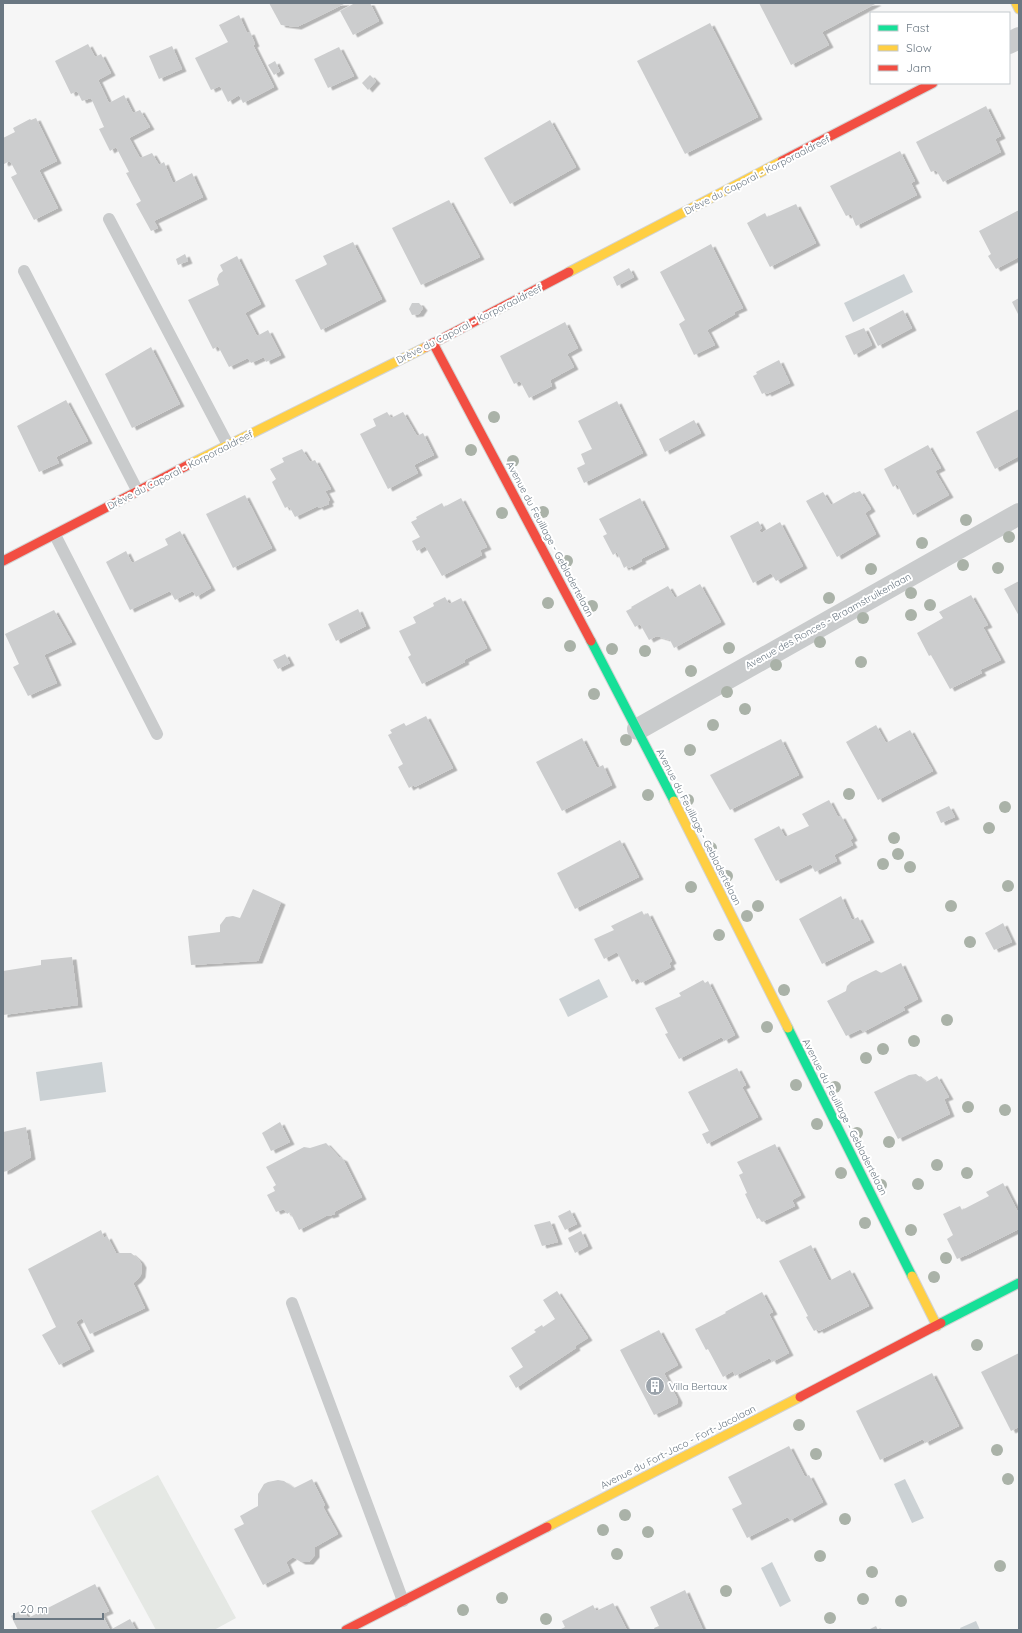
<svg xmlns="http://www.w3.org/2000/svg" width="1022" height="1633" font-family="Quicksand,sans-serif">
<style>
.green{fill:#e5e8e4}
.water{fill:#cbd1d4}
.building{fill:#cccdce;filter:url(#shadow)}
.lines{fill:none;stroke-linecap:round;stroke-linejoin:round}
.fast-casing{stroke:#d2d3d3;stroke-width:11}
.slow-casing{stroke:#d2d3d3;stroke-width:11}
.jam-casing{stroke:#d2d3d3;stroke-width:11}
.lane{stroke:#c9cbcc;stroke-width:12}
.street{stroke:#c9cbcc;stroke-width:22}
.fast{stroke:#16e098;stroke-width:9}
.slow{stroke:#ffcf43;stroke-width:9}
.jam{stroke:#f24e42;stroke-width:9}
.tree{fill:#aab2a8}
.labels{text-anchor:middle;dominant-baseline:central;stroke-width:4;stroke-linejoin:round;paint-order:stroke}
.street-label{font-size:10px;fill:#6a7782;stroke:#fff}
.poi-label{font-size:10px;fill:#6a7782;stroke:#fff;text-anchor:start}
</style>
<defs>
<filter id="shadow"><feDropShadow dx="4.5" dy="2.5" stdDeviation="0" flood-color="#0004"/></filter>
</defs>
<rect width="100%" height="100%" fill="#f6f6f6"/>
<!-- green -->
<path class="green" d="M158,1475l78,143 -22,12h-58l-65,-119z"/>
<!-- water -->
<g class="water">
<path d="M904,274l9,18 -60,30 -9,-19z"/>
<path d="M599,979l9,18 -40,20 -9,-18z"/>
<path d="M102,1062l4,30 -66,9 -4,-29z"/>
<path d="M905,1479l19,39 -12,5 -18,-39z"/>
<path d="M772,1562l19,39 -11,6 -19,-39z"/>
<path d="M976,1621l4,9h-19l-1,-2z"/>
</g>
<!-- building -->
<g class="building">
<path d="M269,3h77l-49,24 -16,-2z"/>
<path d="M355,3h15l9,18 -26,14 -13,-24z"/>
<path d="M759,3h118l-55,29 7,13 -38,20z"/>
<path d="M239,15l8,18 3,-1 5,12 -2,1 21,42 -31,16 -4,-8 -11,7 -8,-16 -9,4 -16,-32 33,-16 -9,-17z"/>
<path d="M710,23l48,94 -73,37 -48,-93z"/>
<path d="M88,44l7,13 6,-3 10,19 -13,7 11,23 15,-8 9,18 7,-3 10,17 -21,11 11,20 12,-5 7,12 5,-3 9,21 19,-10 11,24 -49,24 4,7 -7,3 -15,-27 5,-3 -15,-28 3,-1 -13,-25 -6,4 -11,-22 5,-2 -13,-29 -9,3 -5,-10 -6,3 -16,-33z"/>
<path d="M172,46l10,23 -23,10 -10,-23z"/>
<path d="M339,47l15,29 -26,12 -14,-29z"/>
<path d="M275,61l5,10 -6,4 -6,-10z"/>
<path d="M370,75l6,6 -8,9 -6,-7z"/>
<path d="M986,106l15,30 -6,3 6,13 -58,30 -7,-12 -5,2 -15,-30z"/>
<path d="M36,118l21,43 -18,9 19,38 -24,12 -23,-43 6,-3 -7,-13 -6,3 -1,-2v-24l12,-6 -2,-4 17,-9 1,1z"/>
<path d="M550,120l26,47 -66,37 -26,-46z"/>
<path d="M900,151l15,30 -4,2 6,12 -61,31 -5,-12 -5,2 -16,-30z"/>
<path d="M449,200l31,57 -59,28 -29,-57z"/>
<path d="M796,204l20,39 -46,24 -23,-44 18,-10 2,4z"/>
<path d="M1019,210v47l-23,12 -8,-13 3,-2 -12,-23z"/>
<path d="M353,242l29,57 -61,31 -26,-50 31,-15 1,-1 -4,-8z"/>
<path d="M711,244l32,64 -9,4 1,2 -28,16 8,15 -21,10 -15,-31 6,-4 -25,-48z"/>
<path d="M185,254l3,7 -10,4 -2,-6z"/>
<path d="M237,256l24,48 -16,9 12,23 11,-6 13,25 -15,7 -2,-5 -13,6 -3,-5 -19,9 -11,-21 -5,3 -25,-49 31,-15 -2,-6 2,-5 4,-3 -3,-6z"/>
<path d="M629,268l5,9 -17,9 -4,-9z"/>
<path d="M1019,298v18l-7,-14z"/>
<path d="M412,303h7l4,5 -4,6 -7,1 -3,-6z"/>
<path d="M903,310l9,18 -34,18 -9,-18z"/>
<path d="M565,322l13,26 -11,6 7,13 -24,13 2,6 -23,12 -9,-17 -6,3 -14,-28z"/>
<path d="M864,328l8,17 -18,10 -9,-19z"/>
<path d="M151,347l29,57 -48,24 -27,-54z"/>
<path d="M779,360l11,23 -23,11 -1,-2 -4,2 -9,-18 4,-2 -1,-2z"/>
<path d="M66,400l22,41 -32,16 3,6 -20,9 -22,-46z"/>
<path d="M617,401l26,52 -59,30 -7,-15 8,-4 -4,-10 11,-5 -14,-28z"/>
<path d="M1019,409v47l-24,13 -19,-37z"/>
<path d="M387,412l4,6 12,-6 14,24 6,-3 11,22 -20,10 4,8 -30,16 -28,-55 16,-8 -3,-7z"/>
<path d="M694,420l7,13 -36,19 -6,-13z"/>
<path d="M928,445l13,23 -6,3 14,24 -36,20 -16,-31 -4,3 -9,-18z"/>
<path d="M302,449l8,13 5,-2 16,29 -6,2 5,9 -2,1 1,3 -10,4 -1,-2 -23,11 -6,-11 -4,2 -13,-26 4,-3 -6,-10 14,-7 -2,-4z"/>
<path d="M860,491l11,18 -6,4 11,21 -39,23 -31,-56 17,-9 8,13 23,-13 1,1z"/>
<path d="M245,495l27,53 -39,20 -27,-54z"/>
<path d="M461,498l26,49 -7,3 2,5 -40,21 -17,-30 -8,5 -5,-10 8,-4 -9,-15 6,-3 -1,-2 26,-14 2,4z"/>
<path d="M640,498l25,49 -24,12 1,2 -13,7 -2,-2 -3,2 -7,-16 -4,3 -10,-19 4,-2 -8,-15z"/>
<path d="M758,521l4,7 -3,2 2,3 19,-11 23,44 -27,15 -5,-8 -18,10 -23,-47z"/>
<path d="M180,531l31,57 -15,9 -3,-6 -18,9 -5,-9 -40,19 -24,-48 20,-11 6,12 36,-18 -3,-6z"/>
<path d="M1019,581v35l-15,-27z"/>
<path d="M700,584l21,38 -47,26 -4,-8 -13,-4 -8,4 -9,-16 -5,3 -9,-16 6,-3 -1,-1 37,-21 7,12z"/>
<path d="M971,595l17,30 -5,2 18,33 -21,10 2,3 -32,16 -19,-34 -2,1 -12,-23 26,-15 -4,-6z"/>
<path d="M445,597l4,7 12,-6 26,50 -23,12 1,2 -43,22 -14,-27 3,-2 -12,-24 17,-8 -3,-6 21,-11 -1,-3z"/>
<path d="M358,609l8,17 -30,15 -8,-17z"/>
<path d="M54,610l18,32 -28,13 13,28 -29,13 -15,-29 6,-3 -14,-30z"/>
<path d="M285,654l5,9 -12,6 -5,-9z"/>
<path d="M426,716l27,52 -38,19 -1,-2 -5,3 -11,-21 5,-3 -15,-29 4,-2 -2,-3 14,-7 2,3z"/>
<path d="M876,725l10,18 24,-13 23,41 -55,29 -32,-58z"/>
<path d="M582,738l15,30 6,-3 9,20 -50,26 -26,-49z"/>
<path d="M781,739l18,36 -69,35 -20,-35z"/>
<path d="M829,800l9,17 3,-1 12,22 -3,2 3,5 -19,10 3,6 -22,11 -4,-8 -35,17 -22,-42 25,-13 6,11 24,-11 -7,-12z"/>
<path d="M949,806l6,11 -14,6 -5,-11z"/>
<path d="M620,840l19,37 -64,32 -18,-36z"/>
<path d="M253,889l28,13 -23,59 -67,4 -3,-29 32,-4v-7l6,-8 7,-1 7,2z"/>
<path d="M841,896l11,24 6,-3 12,23 -48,24 -23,-45z"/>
<path d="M642,911l2,4 4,-2 24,48 -3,2 2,4 -30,16 -3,-5 -6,4 -15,-30 -13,7 -10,-20 20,-9 -3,-4z"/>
<path d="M1003,923l9,19 -18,8 -9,-17z"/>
<path d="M72,957l6,48 -75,10v-44l38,-6v-5z"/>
<path d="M901,963l17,36 -15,8 2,3 -42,22 -2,-3 -15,7 -19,-35 19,-10 1,-5 4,-4 25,-12 5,3z"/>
<path d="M703,980l2,3 3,-2 27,54 -11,6 -2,-4 -43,22 -14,-25 3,-1 -13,-25 26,-12 -2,-3z"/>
<path d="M737,1068l9,17 -4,2 16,30 -51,27 -5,-10 7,-3 -21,-39z"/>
<path d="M916,1074l10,8 11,-6 12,21 -5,2 6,15 -52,25 -24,-47 35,-17z"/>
<path d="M280,1122l10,20 -19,9 -9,-18z"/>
<path d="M26,1127l5,30 -24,14 -4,1v-40z"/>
<path d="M326,1143l13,14 4,2 19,38 -28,15 1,2 -6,2 -1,-1 -29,15 -9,-18 -3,2 -3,-5 -8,3 -9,-17 8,-4 -2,-4 3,-2 -10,-18 38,-20 6,1z"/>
<path d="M775,1144l26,51 -9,5 3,6 -33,16 -3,-4 -2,1 -12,-25 2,-1 -8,-18 4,-2 -6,-11z"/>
<path d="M1003,1183l16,31v15l-54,27h-1l-7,3 -10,-20 6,-4 -10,-21 17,-8 2,4 27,-14 -3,-4z"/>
<path d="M570,1210l7,14 -12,6 -7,-14z"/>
<path d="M550,1221l8,21 -16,4 -8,-21z"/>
<path d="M101,1230l3,8 3,-2 9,17h15l8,7 3,5 -1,10 -4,5 -4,3 12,25 -55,26 -8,-16 -6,4 14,27 -31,16 -17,-30 14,-8 -28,-58z"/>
<path d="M581,1231l7,15 -13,7 -7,-15z"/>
<path d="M811,1245l18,36 21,-11 19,36 -50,25 -1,-2 -4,2 -8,-14 2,-1 -29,-55z"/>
<path d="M557,1291l31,47 -13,8 1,2 -60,40 -7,-12 14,-9 -12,-19 25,-16 -2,-2 8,-5 1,2 12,-8 -12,-19z"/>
<path d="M762,1292l11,20 -4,2 20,39 -17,9 -2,-4 -35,18 -2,-5 -10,6 -15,-28 -2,1 -11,-21 31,-16 -1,-1z"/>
<path d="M659,1330l19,35 -14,8 14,27 -1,4 -23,11 -34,-65z"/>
<path d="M1019,1353v74l-8,4 -30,-59z"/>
<path d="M932,1373l27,53 -34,17 -2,-4 -43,21 -24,-49z"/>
<path d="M789,1446l16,31 4,-2 14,27 -33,18 -2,-3 -41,21 -15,-29 10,-5 -14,-27z"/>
<path d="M312,1479l13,26 -2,2 15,27 -23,13v8l-6,7h-8l-8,-5 -7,5 4,9 -27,14 -29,-56 10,-5 -4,-8 18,-10v-12l6,-10 4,-2 10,-2 6,1 10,7z"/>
<path d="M95,1584l14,27 -7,3 8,16 20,-11 6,11h-118l-7,-14 12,-7 5,9z"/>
<path d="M685,1590l18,40h-48l-1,-2 5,-2 -9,-19z"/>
<path d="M613,1603l14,27h-68l6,-3 -3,-6 31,-16 3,6z"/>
<path d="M876,1626l2,4h-10z"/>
</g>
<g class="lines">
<!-- fast casing -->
<g class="fast-casing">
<g id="fast">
<path d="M591,641l83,160"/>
<path d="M788,1028l124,248"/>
<path d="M941,1323l78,-40"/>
</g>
</g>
<!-- slow casing -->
<g class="slow-casing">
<g id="slow">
<path d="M1016,3l3,6"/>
<path d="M569,272l213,-111"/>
<path d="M190,464l236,-117"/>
<path d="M674,801l114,227"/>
<path d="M912,1276l25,50"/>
<path d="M547,1527l253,-130"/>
</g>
</g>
<!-- jam casing -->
<g class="jam-casing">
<g id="jam">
<path d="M782,161l151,-78"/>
<path d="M433,343l158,298"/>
<path d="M426,347l143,-75"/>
<path d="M3,561l187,-97"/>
<path d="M800,1397l141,-74"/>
<path d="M346,1630l201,-103"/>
</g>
</g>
<!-- lane -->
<g class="lane">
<path d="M109,219l119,226"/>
<path d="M24,271l113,219"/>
<path d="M55,535l102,199"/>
<path d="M292,1303l111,298"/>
</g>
<!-- street -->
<g class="street">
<path d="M1009,43l10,-5"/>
<path d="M638,729l381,-215"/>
</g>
<!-- fast -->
<use href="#fast" class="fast"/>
<!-- slow -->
<use href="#slow" class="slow"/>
<!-- jam -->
<use href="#jam" class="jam"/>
</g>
<!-- trees -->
<g class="tree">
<circle cx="494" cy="417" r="6"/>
<circle cx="471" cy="450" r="6"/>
<circle cx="513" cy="461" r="6"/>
<circle cx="543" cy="512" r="6"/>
<circle cx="502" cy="513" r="6"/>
<circle cx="966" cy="520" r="6"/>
<circle cx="1009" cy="537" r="6"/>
<circle cx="922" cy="543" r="6"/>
<circle cx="567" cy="561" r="6"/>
<circle cx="963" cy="565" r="6"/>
<circle cx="998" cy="568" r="6"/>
<circle cx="871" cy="569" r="6"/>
<circle cx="911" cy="593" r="6"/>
<circle cx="829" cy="598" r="6"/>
<circle cx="548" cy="603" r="6"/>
<circle cx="930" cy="605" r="6"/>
<circle cx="592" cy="606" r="6"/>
<circle cx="911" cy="615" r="6"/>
<circle cx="863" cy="618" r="6"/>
<circle cx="820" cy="642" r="6"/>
<circle cx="570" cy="646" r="6"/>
<circle cx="729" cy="648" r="6"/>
<circle cx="612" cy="649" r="6"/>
<circle cx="645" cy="651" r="6"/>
<circle cx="861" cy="662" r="6"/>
<circle cx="776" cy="665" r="6"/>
<circle cx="691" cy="671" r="6"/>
<circle cx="727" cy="692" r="6"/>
<circle cx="594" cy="694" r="6"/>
<circle cx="745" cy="709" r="6"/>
<circle cx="713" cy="725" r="6"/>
<circle cx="626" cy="740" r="6"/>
<circle cx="690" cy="750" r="6"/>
<circle cx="849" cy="794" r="6"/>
<circle cx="648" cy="795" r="6"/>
<circle cx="688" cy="800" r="6"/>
<circle cx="1005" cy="807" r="6"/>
<circle cx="989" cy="828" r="6"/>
<circle cx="894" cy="838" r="6"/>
<circle cx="711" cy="848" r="6"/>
<circle cx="898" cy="854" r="6"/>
<circle cx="883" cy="864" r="6"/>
<circle cx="910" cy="867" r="6"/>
<circle cx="727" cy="876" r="6"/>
<circle cx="1008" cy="886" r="6"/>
<circle cx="691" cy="887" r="6"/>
<circle cx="758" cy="906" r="6"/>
<circle cx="951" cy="906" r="6"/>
<circle cx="747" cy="916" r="6"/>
<circle cx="719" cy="935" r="6"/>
<circle cx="970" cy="942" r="6"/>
<circle cx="784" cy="990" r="6"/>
<circle cx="947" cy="1020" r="6"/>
<circle cx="767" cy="1027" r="6"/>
<circle cx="914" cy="1041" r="6"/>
<circle cx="883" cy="1049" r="6"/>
<circle cx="866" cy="1058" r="6"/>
<circle cx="796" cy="1085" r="6"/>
<circle cx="835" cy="1087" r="6"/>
<circle cx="968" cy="1107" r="6"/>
<circle cx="1005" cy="1110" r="6"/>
<circle cx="817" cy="1124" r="6"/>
<circle cx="857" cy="1133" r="6"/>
<circle cx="889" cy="1142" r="6"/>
<circle cx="937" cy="1165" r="6"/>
<circle cx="841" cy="1173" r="6"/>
<circle cx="967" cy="1173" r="6"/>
<circle cx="918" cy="1184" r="6"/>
<circle cx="881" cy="1185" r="6"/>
<circle cx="865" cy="1223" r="6"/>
<circle cx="911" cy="1230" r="6"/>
<circle cx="946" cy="1258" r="6"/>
<circle cx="934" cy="1277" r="6"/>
<circle cx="977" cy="1345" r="6"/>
<circle cx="799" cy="1425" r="6"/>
<circle cx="997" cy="1450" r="6"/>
<circle cx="816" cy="1454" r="6"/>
<circle cx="1008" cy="1479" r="6"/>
<circle cx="625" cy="1515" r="6"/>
<circle cx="845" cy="1519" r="6"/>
<circle cx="603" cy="1530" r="6"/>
<circle cx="648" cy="1532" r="6"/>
<circle cx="617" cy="1554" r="6"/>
<circle cx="820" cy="1556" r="6"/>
<circle cx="1000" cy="1566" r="6"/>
<circle cx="872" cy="1572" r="6"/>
<circle cx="726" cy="1591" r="6"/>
<circle cx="502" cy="1598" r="6"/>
<circle cx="863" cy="1599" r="6"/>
<circle cx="901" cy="1601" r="6"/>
<circle cx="463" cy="1610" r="6"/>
<circle cx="830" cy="1618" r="6"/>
<circle cx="546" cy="1619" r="6"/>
</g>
<!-- icons -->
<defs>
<g id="building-disc" transform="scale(1)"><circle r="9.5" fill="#9ba3ab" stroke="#fff"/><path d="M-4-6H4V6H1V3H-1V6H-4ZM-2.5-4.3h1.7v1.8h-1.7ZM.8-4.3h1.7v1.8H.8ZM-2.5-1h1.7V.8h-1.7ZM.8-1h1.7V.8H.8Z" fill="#fff"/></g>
</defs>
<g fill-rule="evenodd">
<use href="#building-disc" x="655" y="1386"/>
</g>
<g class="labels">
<!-- street labels -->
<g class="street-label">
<text transform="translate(757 175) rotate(-27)">Drève du Caporal - Korporaaldreef</text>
<text transform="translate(469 324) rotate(-27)">Drève du Caporal - Korporaaldreef</text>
<text transform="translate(180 470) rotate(-27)">Drève du Caporal - Korporaaldreef</text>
<text transform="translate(550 539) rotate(62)">Avenue du Feuillage - Gebladertelaan</text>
<text transform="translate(828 621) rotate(-29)">Avenue des Ronces - Braamstruikenlaan</text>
<text transform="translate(699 827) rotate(63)">Avenue du Feuillage - Gebladertelaan</text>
<text transform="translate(845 1117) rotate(63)">Avenue du Feuillage - Gebladertelaan</text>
<text transform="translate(678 1447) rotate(-27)">Avenue du Fort-Jaco - Fort-Jacolaan</text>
</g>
<!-- poi labels -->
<g class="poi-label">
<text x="669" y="1386">Villa Bertaux</text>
</g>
</g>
<!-- border -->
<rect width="1022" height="1633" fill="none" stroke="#6a7782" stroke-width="8"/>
<!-- legend -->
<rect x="870" y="12" width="140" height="72" fill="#ffffff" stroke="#c3c9cd"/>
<rect x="878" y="25" width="20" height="6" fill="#16e098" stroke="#c3c9cd"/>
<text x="906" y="32" font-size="12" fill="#6a7782">Fast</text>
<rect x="878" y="45" width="20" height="6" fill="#ffcf43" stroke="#c3c9cd"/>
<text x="906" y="52" font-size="12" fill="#6a7782">Slow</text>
<rect x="878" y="65" width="20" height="6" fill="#f24e42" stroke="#c3c9cd"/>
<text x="906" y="72" font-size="12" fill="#6a7782">Jam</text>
<!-- scale -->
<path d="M14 1613v6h89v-6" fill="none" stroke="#6a7782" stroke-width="2"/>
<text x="20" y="1613" font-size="12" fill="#6a7782" stroke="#ffffff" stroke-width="3" paint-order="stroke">20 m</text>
</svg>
